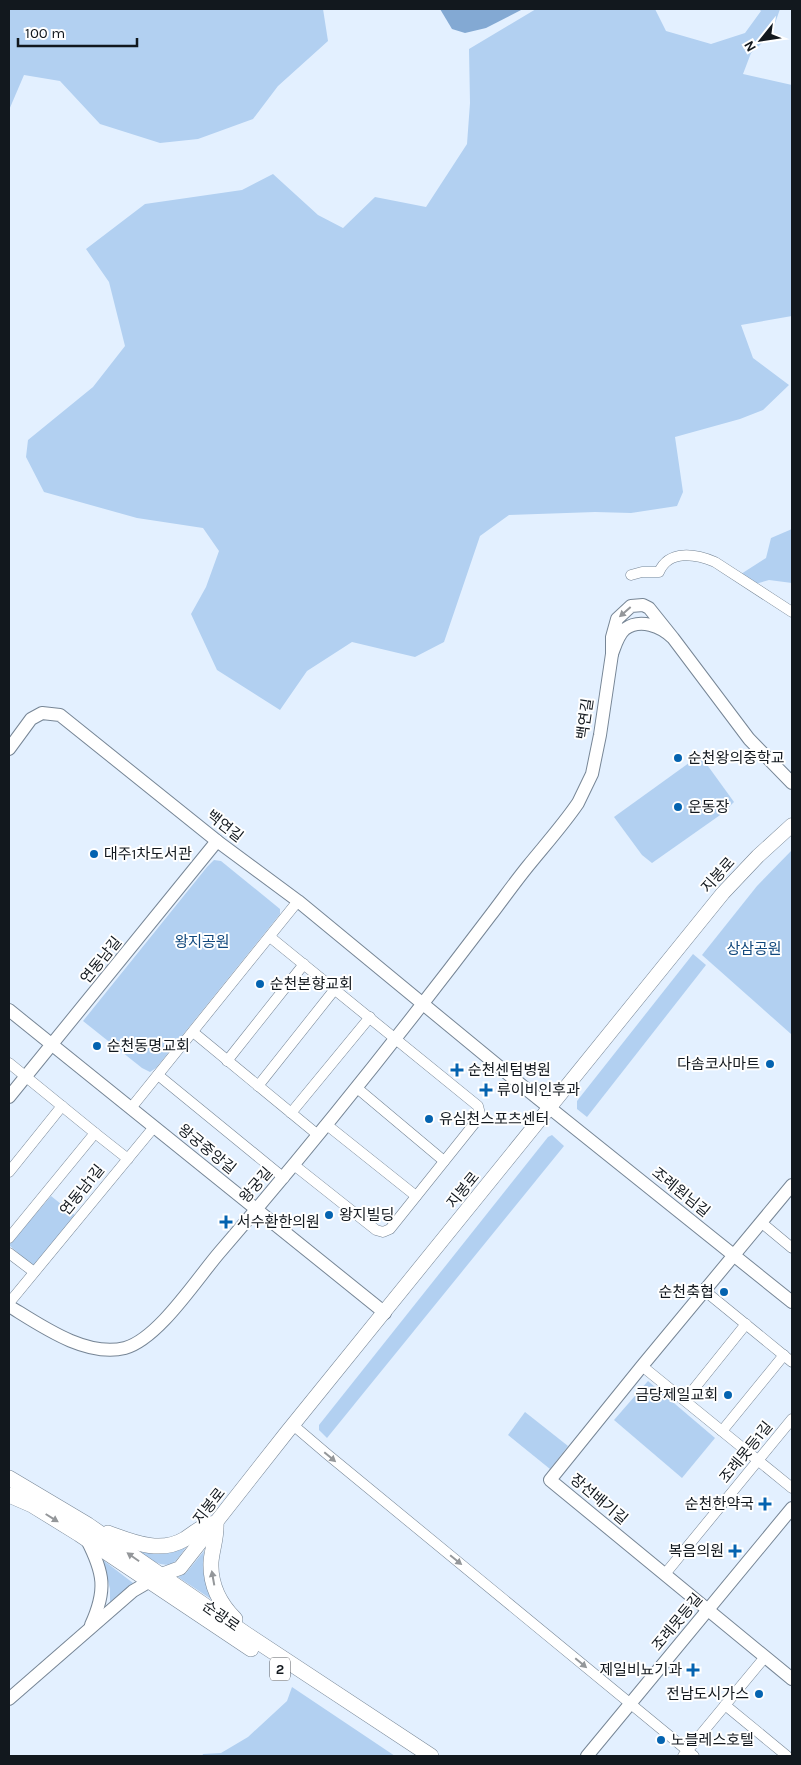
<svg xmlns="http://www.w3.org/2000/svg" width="801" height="1765" font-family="Karla,'Noto Sans KR',sans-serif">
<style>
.green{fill:#b2d0f1}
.water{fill:#83a9d3}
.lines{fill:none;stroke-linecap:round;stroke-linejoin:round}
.minor-casing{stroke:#778696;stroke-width:11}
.tertiary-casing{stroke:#778696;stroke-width:14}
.secondary-casing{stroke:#778696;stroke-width:15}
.primary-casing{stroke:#778696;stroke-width:16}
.minor{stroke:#fff;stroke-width:10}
.tertiary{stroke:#fff;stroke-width:12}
.secondary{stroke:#fff;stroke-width:14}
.primary{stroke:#fff;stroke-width:15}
.oneway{fill:#94979a}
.poi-dot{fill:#0463b0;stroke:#fff;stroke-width:2}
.labels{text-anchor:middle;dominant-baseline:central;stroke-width:4;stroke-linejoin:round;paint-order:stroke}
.shield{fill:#fff;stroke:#595d62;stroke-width:1}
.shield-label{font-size:14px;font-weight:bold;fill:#12181e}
.street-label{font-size:15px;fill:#12181e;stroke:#fff}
.poi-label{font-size:15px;fill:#12181e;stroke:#fff;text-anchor:start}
.park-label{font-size:15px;fill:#11487d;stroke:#fff}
</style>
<rect width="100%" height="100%" fill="#e3f0ff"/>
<!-- green -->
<g class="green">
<path d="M9,9h314l5,32 -50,45 -25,33 -55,20 -38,4 -60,-19 -40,-43 -36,-6 -15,35z"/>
<path d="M536,9h119l11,22 45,13 34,-11 16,-22 -2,-2h21l-9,26 -20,18 -8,21 49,11v231l-51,9 12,33 36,27 -26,25 -23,9 -65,18 8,55 -6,14 -46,7 -36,-1 -86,3 -29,21 -36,106 -29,15 -63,-15 -45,29 -27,39 -63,-40 -26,-56 15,-27 13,-36 -16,-23 -66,-10 -93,-26 -18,-35 2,-17 65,-53 32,-41 -16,-64 -23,-33 59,-45 97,-14 31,-16 45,41 25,13 32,-31 51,10 41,-63 3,-41 -1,-54z"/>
<path d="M792,529v54l-23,-3 -17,5 -11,-11 25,-16 5,-20z"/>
<path d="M700,755l34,47 -11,11 -71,50 -10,-8 -28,-38z"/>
<path d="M792,850v183l-1,1 -89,-79 55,-69z"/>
<path d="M214,860l7,1 59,48v5l-124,154 -6,4 -8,-4 -59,-47 124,-154z"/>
<path d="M693,954l13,11 -119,152 -10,-8v-8z"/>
<path d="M552,1135l12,11 -237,292 -8,-8v-5l229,-288z"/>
<path d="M51,1196l25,20 -41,52 -26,-23z"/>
<path d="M648,1381l67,57 -33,40 -68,-58z"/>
<path d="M525,1412l43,34 -18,23 -42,-34z"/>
<path d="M191,1541c-6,6 -12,18 -18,22 -11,7 -32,-9 -41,-14l30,4z"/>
<path d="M204,1551c-2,20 0,29 7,48l-33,-22 8,-4z"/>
<path d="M103,1560l30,23 -23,19v-13z"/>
<path d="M292,1687l103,69h-193l1,-2 18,-1 27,-16 39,-36z"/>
</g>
<!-- water -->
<path class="water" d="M440,9h83l-37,19 -21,5 -13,-4z"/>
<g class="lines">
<!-- minor casing -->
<g class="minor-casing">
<g id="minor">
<path d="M631,575l11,-3h17c10,-23 37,-18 56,-10l77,50"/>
<path d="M270,937l208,169 2,8 -2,5 -88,110 -7,3 -7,-2 -82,-65"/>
<path d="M193,1032l125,103"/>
<path d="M227,1061l77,-97"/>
<path d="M9,1063l86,70 -86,105"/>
<path d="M158,1075l126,103"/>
<path d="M258,1086l77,-97"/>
<path d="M357,1088l87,73"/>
<path d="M131,1108l167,-207"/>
<path d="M291,1113l79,-96"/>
<path d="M327,1125l89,71"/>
<path d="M95,1133l33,26"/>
<path d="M9,1172l53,-66"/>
<path d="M762,1223l30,25"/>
<path d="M9,1253l25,19"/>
<path d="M705,1291l87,71"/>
<path d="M9,1303l145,-176"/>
<path d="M642,1366l150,122"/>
<path d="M685,1400l61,-76"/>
<path d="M293,1425l34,29 367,302"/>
<path d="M722,1431l62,-76"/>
<path d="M665,1574l127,-155"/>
<path d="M725,1705l62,51"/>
<path d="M683,1756l82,-99"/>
</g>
</g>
<!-- tertiary casing -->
<g class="tertiary-casing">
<g id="tertiary">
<path d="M673,638c-12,-12 -33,-20 -48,-9 -7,6 -10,17 -13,25v-17l5,-18 14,-13 12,-1 6,3 24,30 76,101 43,44"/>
<path d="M9,749l22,-30 11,-6 18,2 157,126 81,60 227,187 267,214"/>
<path d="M9,1010l376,303"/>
<path d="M9,1097l208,-256"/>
<path d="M792,1185l-150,181 -92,114 242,199"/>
<path d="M9,1306c31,19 77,52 116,42 33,-9 71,-68 94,-95 94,-109 184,-222 271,-337 13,-17 25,-34 38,-50 17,-21 35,-41 50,-63l14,-29 8,-39 12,-81"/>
<path d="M87,1540c17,33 20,50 4,85"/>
<path d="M9,1699l124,-108 24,-14"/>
<path d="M587,1756l205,-248"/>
</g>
</g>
<!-- secondary casing -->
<g class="secondary-casing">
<path id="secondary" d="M161,1575l19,-7 107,-136 436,-539 35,-37 34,-31"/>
</g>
<!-- primary casing -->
<g class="primary-casing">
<g id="primary">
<path d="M9,1478l79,47 158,109 185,122"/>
<path d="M9,1495l23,10 47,29 172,115"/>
<path d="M108,1533c25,9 52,21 77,6 11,-7 17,-14 31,-16 1,14 -4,26 -5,39 -1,23 9,42 24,57"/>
</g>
</g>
<!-- minor -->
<use href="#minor" class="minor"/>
<!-- tertiary -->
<use href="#tertiary" class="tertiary"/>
<!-- secondary -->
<use href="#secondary" class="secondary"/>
<!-- primary -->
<use href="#primary" class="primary"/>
</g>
<!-- one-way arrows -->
<defs><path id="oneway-solid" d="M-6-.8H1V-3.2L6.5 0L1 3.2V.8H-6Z" transform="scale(1.25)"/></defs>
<g class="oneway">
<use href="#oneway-solid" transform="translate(625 612) rotate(139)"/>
<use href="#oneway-solid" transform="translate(330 1457) rotate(40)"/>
<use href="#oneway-solid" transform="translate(52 1518) rotate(32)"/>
<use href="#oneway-solid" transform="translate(133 1557) rotate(-145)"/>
<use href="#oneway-solid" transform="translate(456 1560) rotate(39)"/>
<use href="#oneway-solid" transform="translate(213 1578) rotate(-100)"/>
<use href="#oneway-solid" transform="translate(581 1663) rotate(40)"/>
</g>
<!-- markers -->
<g class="poi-dot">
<circle cx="678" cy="758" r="5"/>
<circle cx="678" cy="807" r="5"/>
<circle cx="94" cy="854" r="5"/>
<circle cx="260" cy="984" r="5"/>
<circle cx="97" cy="1046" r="5"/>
<circle cx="770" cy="1064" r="5"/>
<path d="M454.5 1062.5h5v5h5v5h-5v5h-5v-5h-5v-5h5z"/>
<path d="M483.5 1082.5h5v5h5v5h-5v5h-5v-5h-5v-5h5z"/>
<circle cx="429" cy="1119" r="5"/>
<circle cx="329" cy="1215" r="5"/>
<path d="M223.5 1214.5h5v5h5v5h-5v5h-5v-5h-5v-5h5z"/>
<circle cx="724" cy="1292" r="5"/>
<circle cx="728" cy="1395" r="5"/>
<path d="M762.5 1496.5h5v5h5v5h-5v5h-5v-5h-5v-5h5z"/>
<path d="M732.5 1543.5h5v5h5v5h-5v5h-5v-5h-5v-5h5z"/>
<path d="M690.5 1662.5h5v5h5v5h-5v5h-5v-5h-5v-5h5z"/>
<circle cx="759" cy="1694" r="5"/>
<circle cx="661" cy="1740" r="5"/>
</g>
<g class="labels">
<!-- shield labels -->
<rect class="shield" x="270" y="1657.5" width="20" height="23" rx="4"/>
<g class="shield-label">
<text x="280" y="1669">2</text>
</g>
<!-- street labels -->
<g class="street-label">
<text transform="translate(585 719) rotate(-82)">백연길</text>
<text transform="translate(225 826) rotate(38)">백연길</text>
<text transform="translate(718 875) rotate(-48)">지봉로</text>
<text transform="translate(101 960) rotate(-51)">연동남길</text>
<text transform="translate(207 1149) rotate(39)">왕궁중앙길</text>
<text transform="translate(256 1185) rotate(-49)">왕궁길</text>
<text transform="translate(82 1190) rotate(-51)">연동남1길</text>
<text transform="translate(463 1190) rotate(-51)">지봉로</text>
<text transform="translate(681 1192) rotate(39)">조례원님길</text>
<text transform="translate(746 1452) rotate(-51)">조례못등1길</text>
<text transform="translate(599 1499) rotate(40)">장선배기길</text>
<text transform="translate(209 1506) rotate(-52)">지봉로</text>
<text transform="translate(221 1616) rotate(35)">순광로</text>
<text transform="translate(677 1622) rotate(-50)">조례못등길</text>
</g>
<!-- poi labels -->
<g class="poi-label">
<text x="688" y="758">순천왕의중학교</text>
<text x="688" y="807">운동장</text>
<text x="104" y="854">대주1차도서관</text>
<text x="270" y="984">순천본향교회</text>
<text x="107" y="1046">순천동명교회</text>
<text x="760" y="1064" text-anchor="end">다솜코사마트</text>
<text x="468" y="1070">순천센텀병원</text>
<text x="497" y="1090">류이비인후과</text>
<text x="439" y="1119">유심천스포츠센터</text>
<text x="339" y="1215">왕지빌딩</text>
<text x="237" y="1222">서수환한의원</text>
<text x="714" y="1292" text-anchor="end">순천축협</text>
<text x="718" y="1395" text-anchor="end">금당제일교회</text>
<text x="754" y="1504" text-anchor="end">순천한약국</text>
<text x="724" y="1551" text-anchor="end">복음의원</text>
<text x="682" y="1670" text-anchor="end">제일비뇨기과</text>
<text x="749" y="1694" text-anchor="end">전남도시가스</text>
<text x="671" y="1740">노블레스호텔</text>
</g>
<!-- park labels -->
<g class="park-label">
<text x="202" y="942">왕지공원</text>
<text x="754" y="949">상삼공원</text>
</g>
</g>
<!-- border -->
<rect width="801" height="1765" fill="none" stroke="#12181e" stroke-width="20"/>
<!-- north arrow -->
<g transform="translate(761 40) rotate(240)" stroke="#ffffff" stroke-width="4" paint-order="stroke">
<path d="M0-4L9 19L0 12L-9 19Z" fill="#12181e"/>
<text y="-8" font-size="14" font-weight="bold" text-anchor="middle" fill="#12181e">N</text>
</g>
<!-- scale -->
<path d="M18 38v8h119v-8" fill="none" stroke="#12181e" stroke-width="2.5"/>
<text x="25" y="38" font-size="15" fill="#12181e" stroke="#ffffff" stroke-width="4" paint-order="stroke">100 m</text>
</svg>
